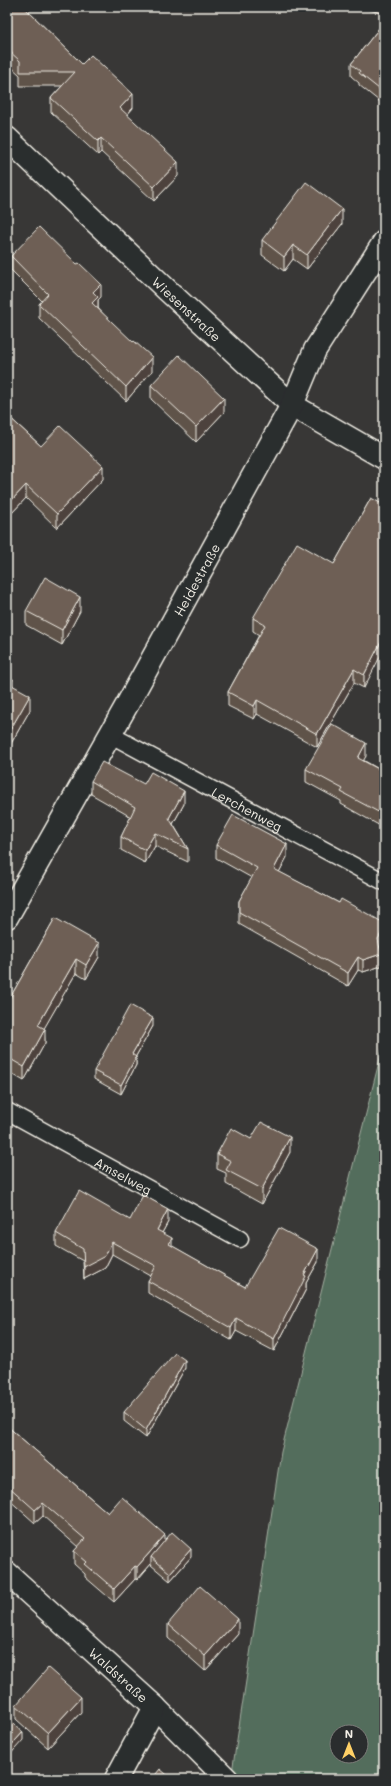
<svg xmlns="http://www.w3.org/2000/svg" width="391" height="1786" font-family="Mali,sans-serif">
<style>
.green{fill:#536d5b;stroke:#a4afa2;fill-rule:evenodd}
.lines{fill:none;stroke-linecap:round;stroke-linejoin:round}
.lane-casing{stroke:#f4f1e8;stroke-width:19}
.street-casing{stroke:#f4f1e8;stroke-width:25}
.lane{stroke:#2a2d2e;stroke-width:16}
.street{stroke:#2a2d2e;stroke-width:22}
.wall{fill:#5f5249;stroke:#f4f1e8}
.shaded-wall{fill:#4d423c;stroke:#f4f1e8}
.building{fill:#6e5f55;stroke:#f4f1e8}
.labels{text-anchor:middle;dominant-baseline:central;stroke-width:3;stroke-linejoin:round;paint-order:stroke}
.street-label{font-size:13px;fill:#f4f1e8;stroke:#2a2d2e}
</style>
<rect width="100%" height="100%" fill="#383736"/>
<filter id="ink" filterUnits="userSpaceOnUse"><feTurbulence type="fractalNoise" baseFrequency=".025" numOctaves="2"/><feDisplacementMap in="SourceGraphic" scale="8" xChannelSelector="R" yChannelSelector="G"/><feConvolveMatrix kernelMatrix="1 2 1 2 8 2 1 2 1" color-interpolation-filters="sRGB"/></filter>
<g filter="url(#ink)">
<!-- green -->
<path class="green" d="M384,1042v737h-153l50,-327zM337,1732h24v24h-24z"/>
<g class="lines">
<!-- lane casing -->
<g class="lane-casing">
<g id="lane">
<path id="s1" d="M111,735l273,147"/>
<path id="s2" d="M7,1111l233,128"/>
</g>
</g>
<!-- street casing -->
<g class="street-casing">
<g id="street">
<path id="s3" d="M7,138l159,151 126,116 92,53"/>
<path id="s4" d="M7,917l121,-214 164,-298 23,-55 69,-108"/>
<path id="s5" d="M7,1573l148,134 72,72"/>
<path d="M116,1779l39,-72"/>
</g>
</g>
<!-- lane -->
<use href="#lane" class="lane"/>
<!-- street -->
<use href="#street" class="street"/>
</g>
<!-- wall -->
<g class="wall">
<path d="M7,7h26l-4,5 53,52 51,44 -6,7 51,61 -24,25 -53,-49 -3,3 -47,-43v-14l11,-12h-42v-11l-13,-12z"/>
<path d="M359,7h25v7z"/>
<path d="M384,22v83l-25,-20v-2l-8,-7v-12z"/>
<path d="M342,224l-35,45 -14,-10 -9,12 -22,-16v-15z"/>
<path d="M11,256l90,41 -3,3v8l54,63 -26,30 -87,-83v-14l3,-3 -31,-31z"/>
<path d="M384,373v16h-1v-14z"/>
<path d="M151,385l73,27 -28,30 -45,-43z"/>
<path d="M7,415l34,31 62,33 -46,49 -31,-30 -17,18 -2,-1z"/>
<path d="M371,498l-7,190 -10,-5 -37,64 -60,-33 -3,5 -26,-13v-14l31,-57 -6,-4v-13l81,-54z"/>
<path d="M26,611h54l-18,34 -36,-20z"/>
<path d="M7,675l6,11 17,24 -21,37 -2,-1z"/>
<path d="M366,756l-3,4 21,12v56l-43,-24v-3l-35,-19v-13z"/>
<path d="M91,781l93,23 -11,20 15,25v13l-33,-16 -10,17 -24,-13v-13l10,-20 -40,-23z"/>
<path d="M216,845l71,12 -8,15 60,31 45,20v17l-4,8 1,18 -18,6 -5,-2 -10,16 -109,-62v-23l13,-23 -36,-20z"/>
<path d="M55,918l44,39 -13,22 -10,-6 -32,55 1,15 -21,38 -17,-10v-68z"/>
<path d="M153,1026l-17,30v9l-15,29 -27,-15v-8z"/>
<path d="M251,1139l39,13 -28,52 -36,-20v-11l-9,-4v-15z"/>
<path d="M130,1220l38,2 -6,11 10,13 73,41 73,-25 -12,21v6l-32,62 -38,-20 -5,9 -83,-47v-12l3,-5 -39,-22 -7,14 -21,11 -1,-18 -27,-15v-13z"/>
<path d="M185,1368l-39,70 -22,-17v-9z"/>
<path d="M7,1426l101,87 57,27 26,17 -21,24 -19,-16v-1l-14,16 -2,-1 -21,23 -29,-25v-3l-11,-10v-13l4,-4 -35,-31 -8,7 -28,-25z"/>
<path d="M168,1624l70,10 -33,37 -37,-33z"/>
<path d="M16,1705l65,7 -33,36 -32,-29z"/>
</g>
<!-- shaded-wall -->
<g class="shaded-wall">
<path d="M22,7h11l-11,12z"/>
<path d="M133,94v14l-13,14v-14z"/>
<path d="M101,138v14l-3,3v-14z"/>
<path d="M178,162v14l-24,25v-14z"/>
<path d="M342,209v15l-35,45v-14z"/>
<path d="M293,245v14l-9,12v-14z"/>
<path d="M101,284v13l-3,3v10l-6,6 1,-24z"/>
<path d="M152,357v14l-26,30v-14z"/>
<path d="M224,398v14l-28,30v-15z"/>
<path d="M103,466v13l-46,49v-14z"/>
<path d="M26,485v13l-17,18v-13z"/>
<path d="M80,597v14l-18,34v-15z"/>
<path d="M384,636v13l-20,39v-13z"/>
<path d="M354,669v14l-37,64v-13z"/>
<path d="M13,679v14l-3,-9z"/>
<path d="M30,695v15l-21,37v-15z"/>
<path d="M257,700v14l-3,5v-13z"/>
<path d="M366,743v13l-8,15v-13z"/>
<path d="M184,791v13l-15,27v-13z"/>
<path d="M155,833v13l-10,17v-13z"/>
<path d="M287,844v13l-13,25v-13z"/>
<path d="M384,928v12l-6,12v-13z"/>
<path d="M99,943v14l-13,22v-14z"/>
<path d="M381,954v12l-18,6v-12z"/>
<path d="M358,957v13l-10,16v-13z"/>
<path d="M76,959v14l-38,66v-14z"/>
<path d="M153,1018v8l-21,37v-9z"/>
<path d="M45,1029v14l-21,38v-14z"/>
<path d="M136,1057v8l-15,29v-9z"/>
<path d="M290,1137v15l-28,52v-15z"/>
<path d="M168,1209v13l-11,20v-12z"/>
<path d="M172,1238v13l-3,-7z"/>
<path d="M112,1242v12l-7,14 -21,11v-12z"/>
<path d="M318,1249v13l-12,21v6l-32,62v-12l30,-64z"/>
<path d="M236,1318v13l-5,9v-12z"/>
<path d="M185,1360v8l-39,70v-8z"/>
<path d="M43,1503v13l-8,7v-13z"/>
<path d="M165,1535v13l-14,9v7l-14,16v-13z"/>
<path d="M191,1549v8l-21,24v-8z"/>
<path d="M135,1566v13l-21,23v-13z"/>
<path d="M238,1619v15l-33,37v-15z"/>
<path d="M81,1697v15l-33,36v-15z"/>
<path d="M23,1732v8l-16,18v-8z"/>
</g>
<!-- building -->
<g class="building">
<path d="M7,7h17l58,57 9,-9 42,39 -13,14 58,54 -24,25 -53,-49 -3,3 -47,-43 24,-26h-55v-11l-13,-12z"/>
<path d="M384,22v71l-25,-20 1,-2 -9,-7z"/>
<path d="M306,182l36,27 -35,46 -14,-10 -9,12 -22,-17z"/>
<path d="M39,227l38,37 2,-1 22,21 -8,8 5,5 -6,6 41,39 1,-1 18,16 -26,30 -87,-83 9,-10 -37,-38z"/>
<path d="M179,355l45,43 -28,29 -45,-42z"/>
<path d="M7,415l34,31 19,-20 43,40 -46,48 -31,-29 -17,18 -2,-2z"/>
<path d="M371,498l13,7v131l-20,39 -10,-6 -37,65 -60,-34 -3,6 -26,-14 37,-67 -12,-7 44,-75 37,21z"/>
<path d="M45,577l35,20 -18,33 -36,-19z"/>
<path d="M7,675l6,4 -3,5 20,11 -21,37 -2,-1z"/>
<path d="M332,724l34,19 -8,15 26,14v43l-43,-23 2,-3 -37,-20z"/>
<path d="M102,762l42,22 7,-12 33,19 -15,27 19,31 -33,-16 -10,17 -24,-13 14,-30 -44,-26z"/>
<path d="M233,815l54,29 -13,25 65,34 2,-4 43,24v5l-6,11 3,15 -18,6 -5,-3 -10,16 -109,-61v-11l18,-33 -41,-23z"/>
<path d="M55,918l44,25 -13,22 -10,-6 -38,66 7,4 -21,38 -17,-10v-54z"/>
<path d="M130,1005l23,13 -21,36 4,3 -15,28 -27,-14z"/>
<path d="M261,1122l29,15 -28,52 -36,-19 5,-9 -14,-7 14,-26 20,11z"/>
<path d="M79,1191l51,29 13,-25 25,14 -11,21 15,8 -3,6 76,43 34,-59 39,21 -14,26 2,1 -32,63 -38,-21 -5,10 -83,-47 8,-15 -44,-24 -7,14 -21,11 -1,-18 -27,-16z"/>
<path d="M175,1353l10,7 -39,70 -22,-18z"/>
<path d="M7,1426l101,87 14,-16 43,38 -28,32 -2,-1 -21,23 -29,-25 2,-2 -13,-11 11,-12 -42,-36 -8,7 -28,-25z"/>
<path d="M172,1532l19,17 -21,24 -19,-16z"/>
<path d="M200,1586l38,33 -33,37 -37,-32z"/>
<path d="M48,1668l33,29 -33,36 -32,-28z"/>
<path d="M7,1718l16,14 -16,18z"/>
<path d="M160,1769l12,10h-20z"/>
</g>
</g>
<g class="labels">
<!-- street labels -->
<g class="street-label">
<text stroke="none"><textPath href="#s3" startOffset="248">Wiesenstraße</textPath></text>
<text stroke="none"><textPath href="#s4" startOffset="387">Heidestraße</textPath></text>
<text stroke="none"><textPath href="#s1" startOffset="155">Lerchenweg</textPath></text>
<text stroke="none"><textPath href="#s2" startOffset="133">Amselweg</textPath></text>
<text stroke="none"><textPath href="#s5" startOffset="151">Waldstraße</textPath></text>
</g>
</g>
<!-- margin -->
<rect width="391" height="1786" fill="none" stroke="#2a2d2e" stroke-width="24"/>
<rect x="12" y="12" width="367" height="1762" fill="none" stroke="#f4f1e8" stroke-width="1.5" filter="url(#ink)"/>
<!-- north arrow -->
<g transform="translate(349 1744)"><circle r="19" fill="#2a2d2e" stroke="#7b7b78"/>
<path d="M0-3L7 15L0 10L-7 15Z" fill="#ffd166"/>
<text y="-6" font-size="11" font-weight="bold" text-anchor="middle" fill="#f4f1e8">N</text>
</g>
</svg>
